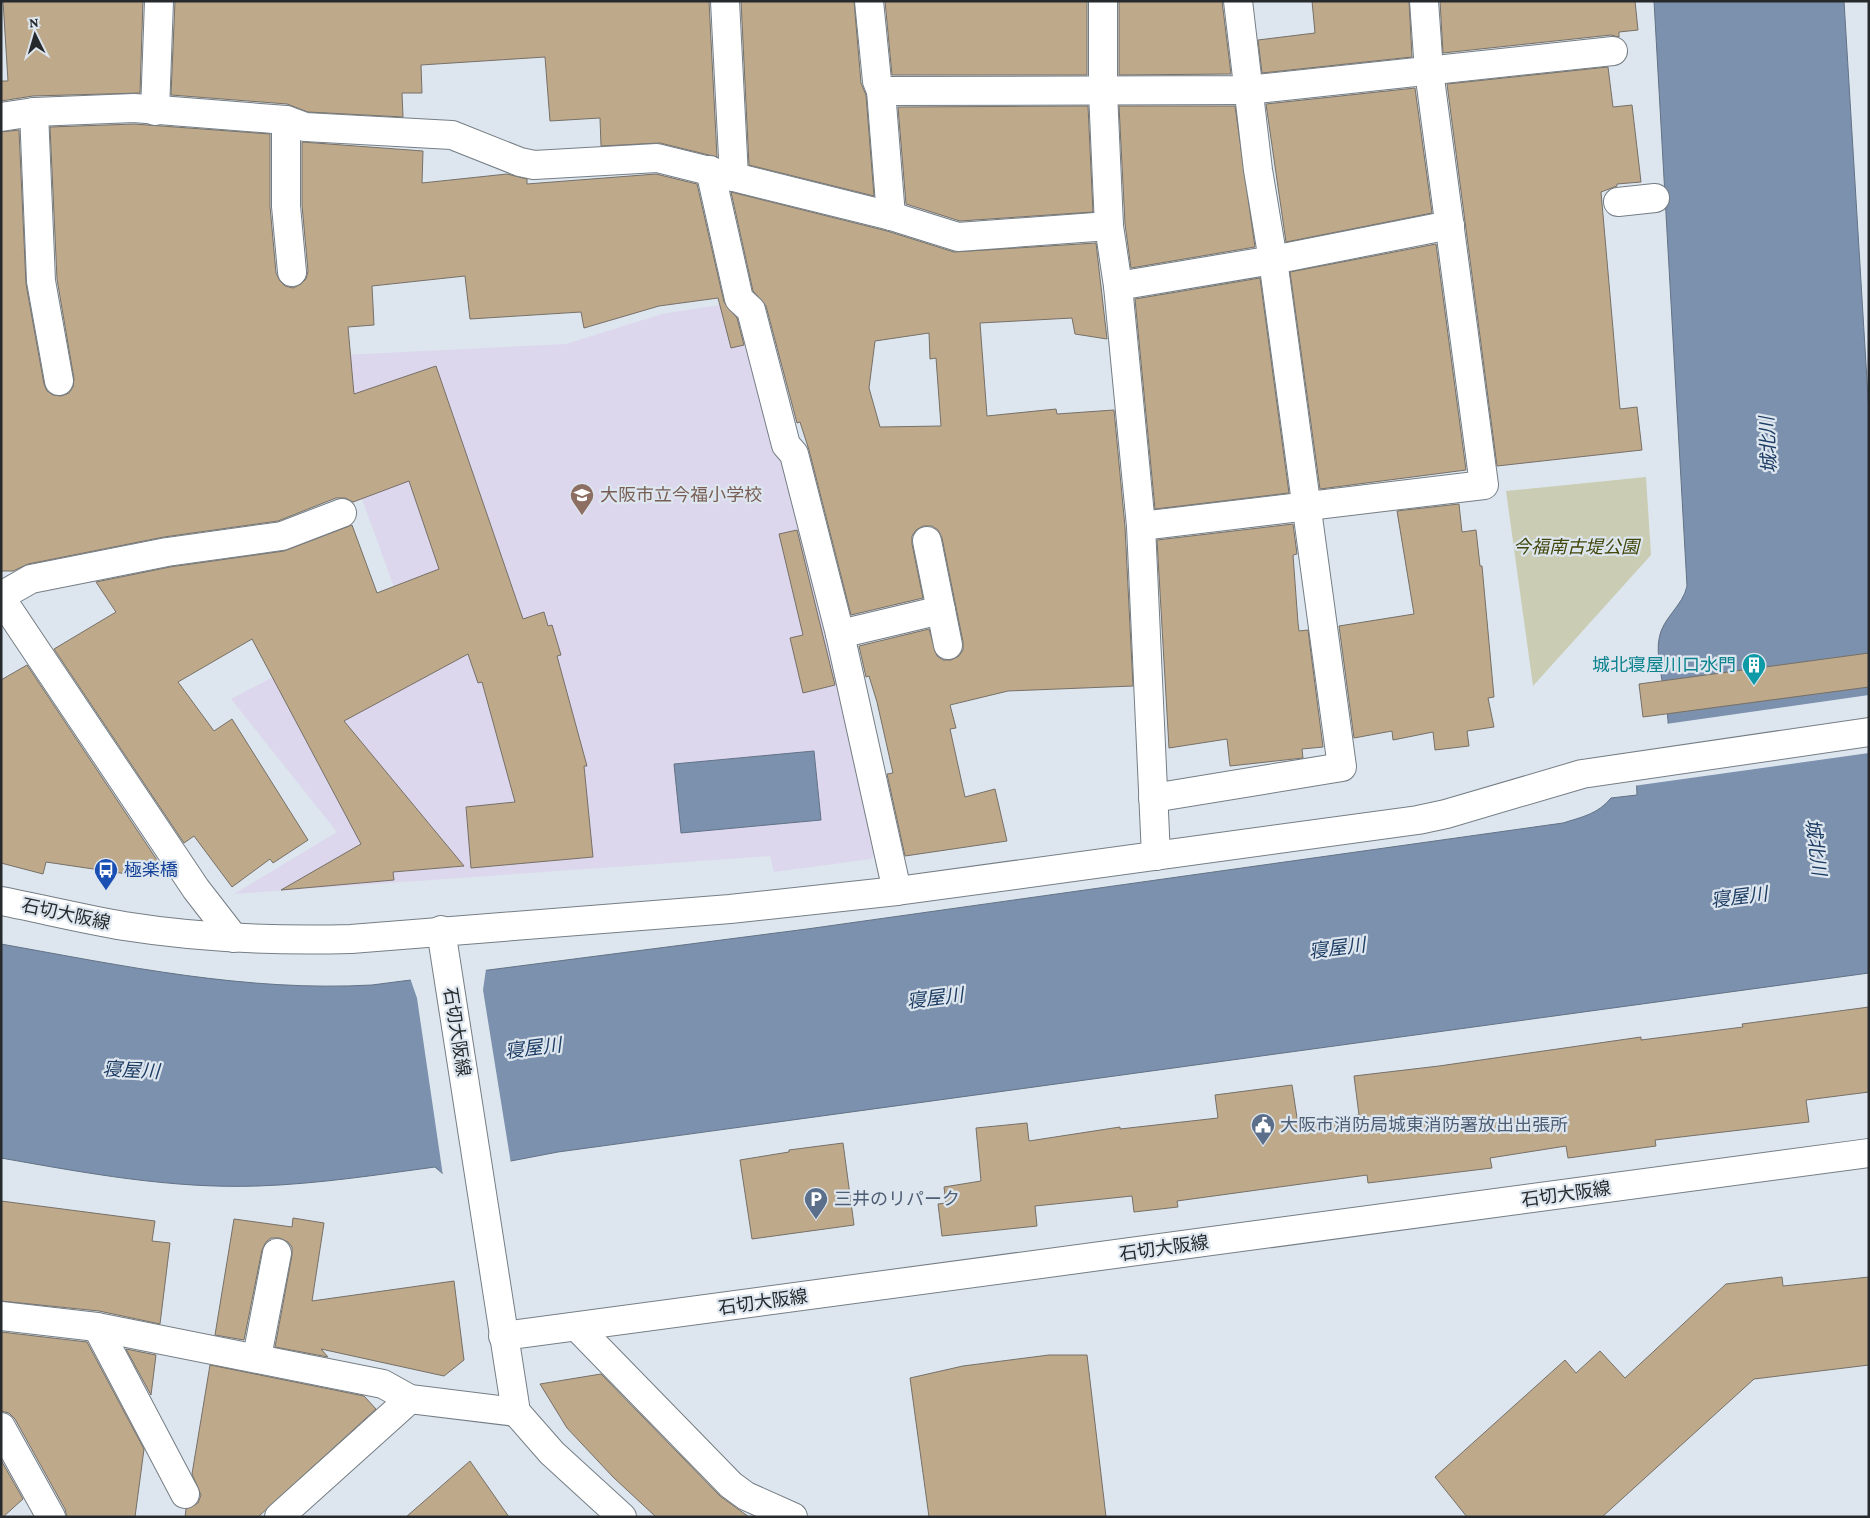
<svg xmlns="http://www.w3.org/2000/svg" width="1870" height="1518" font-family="'Crimson Pro','Noto Sans JP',serif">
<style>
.education{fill:#dcd7ed}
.green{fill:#cacdb3}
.water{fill:#7c91ad;stroke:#627287}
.pier{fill:#dde6ee}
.building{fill:#bea98b;stroke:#767068;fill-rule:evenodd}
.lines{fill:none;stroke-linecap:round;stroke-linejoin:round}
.street-casing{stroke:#757e85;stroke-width:30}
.secondary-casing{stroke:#757e85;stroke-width:30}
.street{stroke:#fff;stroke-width:28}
.secondary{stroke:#fff;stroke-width:28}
.labels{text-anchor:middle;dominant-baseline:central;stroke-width:4.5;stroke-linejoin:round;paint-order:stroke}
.education-label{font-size:18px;fill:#785e54;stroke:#dde6ee;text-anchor:start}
.park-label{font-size:18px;font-style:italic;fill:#42460a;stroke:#dde6ee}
.culture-label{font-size:18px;fill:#0d838f;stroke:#dde6ee;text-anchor:end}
.transit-label{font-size:18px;fill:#164399;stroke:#dde6ee;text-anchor:start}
.street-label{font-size:18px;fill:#262a2d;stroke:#dde6ee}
.service-label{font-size:18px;fill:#4e5e75;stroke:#dde6ee;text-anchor:start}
.water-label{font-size:19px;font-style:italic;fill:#1d3c63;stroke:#dde6ee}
</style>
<rect width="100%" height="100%" fill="#dde6ee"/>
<!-- education -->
<path class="education" d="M732,303l13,8 135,535 -9,13 -97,13 -4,-16 -536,38 103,-62 -106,-133 171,-90 -68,-187 -11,-66 243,-12 96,-30z"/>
<!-- green -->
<path class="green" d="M1646,477l5,78 -118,131 -27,-195z"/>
<!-- water -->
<g class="water">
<path d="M1654,1h190l25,413v559l-1311,179 -115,22 -8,-7c-59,8 -118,17 -177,19 -87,3 -172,-13 -257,-28v-214c123,22 245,48 371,41l435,-56 756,-106c19,-6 35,-9 48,-25l26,-3 -1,-22c7,-5 16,-9 23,-14 24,-20 -6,-91 0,-120 3,-21 24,-33 28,-53z"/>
<path d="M814,751l7,69 -140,13 -7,-69z"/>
</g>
<!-- pier -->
<g class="pier">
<path d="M1869,695v58l-236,33v-13l26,-17 7,-14v-18z"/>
<path d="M486,969l-3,21 28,174 -68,12 -26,-178 -7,-20z"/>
</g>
<!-- building -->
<g class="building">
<path d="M3,1h140l-3,92 -107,3 -32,5v-20h7z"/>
<path d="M175,1h534l8,156 -57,-14 -59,3 -1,-28 -50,3 -5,-64 -124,8 1,28h-20l1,24 -95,-5 -21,-8 -116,-9z"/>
<path d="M741,1h113l7,82 5,12 8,101 -125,-31z"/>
<path d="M885,1h202v74h-195z"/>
<path d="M1119,1h103l9,73 -112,1z"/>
<path d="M1312,1h97l3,56 -150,16 -4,-33 57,-7z"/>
<path d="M1440,1h195l3,29 -19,2v5l-8,-2 -168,18z"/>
<path d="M1608,67l5,40 19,-2 9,77 -24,2v2l-16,6 19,217 17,-2 5,43 -145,16 -50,-382z"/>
<path d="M1415,88l17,125 -146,29 -20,-138z"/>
<path d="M1088,106l5,106 -133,9 -54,-17 -8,-97z"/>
<path d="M1119,106h116l20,141 -124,21 -6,-44z"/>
<path d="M134,124l136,10v72l6,67 4,8 5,5 8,2 8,-4 5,-5 2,-8 -6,-66v-63l121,9 -1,32 85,-9 20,5v5l129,-10 41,10 27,118 13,16 7,27 -13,3 -13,-50 -59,8 -75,22 -3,-16 -111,7 -5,-43 -93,10 2,39 -26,2 6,67 82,-28 87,253 21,-7 4,14 4,-1 9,30 -4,1 30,110h-3l9,91 -122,11 -5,-61 49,-5 -33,-120 -4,1 -10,-29 -124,67 120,145 -71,6 1,8 -113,10 80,-46 -109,-205 -74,43 36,49 18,-12 76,121 -35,23 -3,-4 -38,28 -38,-51 -10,7 -130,-194 62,-37 -20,-30 74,-15 114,-16 68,-26 25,68 62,-24 -30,-88 -56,21 -8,-4h-9l-58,23 -114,16 -136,27 -15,7h-12v-439l18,-2 7,154 18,100 3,7 6,4 8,1 8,-3 4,-6 1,-8 -17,-100 -7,-152z"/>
<path d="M731,192l156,39 67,21 142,-9 11,96 -32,-5 -3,-16 -92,5 7,93 69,-7 1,5 57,-4 11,117 8,159 -125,5 -58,14 6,23 -6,1 15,68 30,-8 12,52 -102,15 -18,-82 6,-1 -16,-71 -8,-26 -3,1 -7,-31 70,-17 8,27 6,4h8l8,-4 4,-6v-8l-21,-104 -4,-8 -6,-4h-9l-7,4 -4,6v8l11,54 -72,17 -42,-165 -9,-28 -3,1 -31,-117 -13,-15zM929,333l1,26 6,-1 5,68 -61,1 -11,-39 6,-47z"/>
<path d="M1436,244l30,226 -146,19 -30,-217z"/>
<path d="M1260,278l29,215 -134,16 -20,-210z"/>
<path d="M1459,504l3,28 14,-2 4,36h2l12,131 -6,1 6,29 -27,4 2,15 -34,4 -2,-18 -40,8 -1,-9 -38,7 -15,-112 75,-12 -17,-103z"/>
<path d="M1293,524l4,30 -4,1 5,68 1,8 9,-1 15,117 -21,2 1,9 -73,8 -3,-27 -58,9 -12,-208z"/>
<path d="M797,530l38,155 -32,8 -13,-55 13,-3 -24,-101z"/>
<path d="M1869,653v34l-226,30 -4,-33z"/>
<path d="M27,665l130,195 -23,15 -88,-13 -3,12 -42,-11v-183z"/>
<path d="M1869,1007v85l-63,8 3,22 -154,18 1,6 -88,12 -2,-12 -76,12 2,10 -124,15 -1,-8 -190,26 1,6 -44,5 -2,-16 -97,10 2,20 -95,10 -4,-32 8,-1 -2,-16 37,-6 -5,-53 51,-5 2,18 91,-14v2l98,-11 -3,-23 77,-10 6,39 61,-9 -5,-39 85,-10 202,-29v3l102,-13 -1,-3z"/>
<path d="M843,1143l11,82 -102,14 -12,-79 49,-8v-2z"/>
<path d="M1,1201l154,20 -3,20 18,2 -10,81 -61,-13 -98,-10z"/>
<path d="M293,1218l31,5 -12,78 142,-20 10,79 -20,16 -123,-27 7,8 -53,-10 17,-92v-8l-4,-5 -9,-4h-8l-5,4 -4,8 -18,90 -29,-5 19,-116 58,8z"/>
<path d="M1782,1277l1,9 86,-9v88l-115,14 -152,138h-135l-32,-40 130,-117 11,13 24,-22 25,27 101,-94z"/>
<path d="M1,1332l86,10 57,107 -9,68h-68l-2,-8 -50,-90 -6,-6 -8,-2z"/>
<path d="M126,1349l30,6 -5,40z"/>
<path d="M1049,1355h38l19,162h-177l-19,-139 53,-12z"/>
<path d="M210,1365l154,31 12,13 -118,108h-73l1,-8 12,-6 3,-8 -9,-21z"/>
<path d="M601,1374l119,122 29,21h-93l-43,-40 -46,-49 -27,-44z"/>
<path d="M1,1460l22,39 -20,18h-2z"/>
<path d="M470,1461l39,56h-103z"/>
</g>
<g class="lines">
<!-- street casing -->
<g class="street-casing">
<g id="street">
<path d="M725,1l9,176"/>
<path d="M869,1l8,80 4,10 10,125"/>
<path d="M1103,1v91l6,134 9,60 23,240 15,330"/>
<path d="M881,91l366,-1 366,-39"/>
<path d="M155,111l4,-110"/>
<path d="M34,112l7,169 18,100"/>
<path d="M1,117l33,-5 100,-4 152,12 19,7 147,8 68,27 14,3 123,-7 234,58 67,21 151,-11"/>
<path d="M286,120v86l6,66"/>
<path d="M710,170l29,129 12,11 35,135 8,9 46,180 57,257"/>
<path d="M1618,202l37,-4"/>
<path d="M1118,286l155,-26 177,-35"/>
<path d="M1141,526l343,-41 -55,-414 -5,-70"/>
<path d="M927,541l21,104"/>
<path d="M1,596l30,-17 136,-27 115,-16 60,-23"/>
<path d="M1,598l195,291 38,49"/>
<path d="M840,634l101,-24"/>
<path d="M1153,798l189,-31 -69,-507 -15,-90 -20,-169"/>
<path d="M1,1316l96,11 286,57 27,15 106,13"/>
<path d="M97,1327l88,167"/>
<path d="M577,1327l154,158 15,11 47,21"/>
<path d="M257,1357l20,-104"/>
<path d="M1,1427l50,90"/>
<path d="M279,1517l131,-118"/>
</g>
</g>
<!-- secondary casing -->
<g class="secondary-casing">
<g id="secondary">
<path d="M1,901c41,8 82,18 123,25 75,12 151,15 227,13l379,-30 167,-18 521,-71 28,-6 136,-40 287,-42"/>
<path d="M441,930l75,482 36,41 70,64"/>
<path d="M503,1336l1366,-183"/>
</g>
</g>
<!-- street -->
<use href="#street" class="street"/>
<!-- secondary -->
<use href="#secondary" class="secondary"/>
</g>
<!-- icons -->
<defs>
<g id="school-pin" transform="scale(1.25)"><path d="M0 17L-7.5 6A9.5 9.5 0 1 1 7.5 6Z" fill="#8d6e63" stroke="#dde6ee"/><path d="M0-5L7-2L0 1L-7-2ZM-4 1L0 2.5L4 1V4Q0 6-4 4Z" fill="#fff"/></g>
<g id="building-pin" transform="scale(1.25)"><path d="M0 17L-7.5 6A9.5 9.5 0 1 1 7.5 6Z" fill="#0f9aa8" stroke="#dde6ee"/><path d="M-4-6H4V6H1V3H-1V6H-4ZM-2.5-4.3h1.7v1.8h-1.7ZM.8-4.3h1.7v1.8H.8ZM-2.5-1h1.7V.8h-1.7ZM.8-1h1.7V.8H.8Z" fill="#fff"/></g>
<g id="bus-pin" transform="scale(1.25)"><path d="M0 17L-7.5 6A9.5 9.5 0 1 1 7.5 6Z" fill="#1a4fb4" stroke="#dde6ee"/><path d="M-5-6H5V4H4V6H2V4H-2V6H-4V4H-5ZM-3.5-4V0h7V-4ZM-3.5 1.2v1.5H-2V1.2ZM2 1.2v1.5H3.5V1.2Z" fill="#fff"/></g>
<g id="civic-pin" transform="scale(1.25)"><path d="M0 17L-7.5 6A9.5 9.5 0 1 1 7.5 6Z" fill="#5c6f8a" stroke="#dde6ee"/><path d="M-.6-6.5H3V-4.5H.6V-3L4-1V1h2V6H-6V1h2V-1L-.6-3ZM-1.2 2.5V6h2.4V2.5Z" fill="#fff"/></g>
<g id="parking-pin" transform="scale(1.25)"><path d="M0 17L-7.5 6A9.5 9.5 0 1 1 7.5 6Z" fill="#5c6f8a" stroke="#dde6ee"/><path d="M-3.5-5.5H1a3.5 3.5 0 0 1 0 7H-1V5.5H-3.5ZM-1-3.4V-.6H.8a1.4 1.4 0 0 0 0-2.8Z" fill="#fff"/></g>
</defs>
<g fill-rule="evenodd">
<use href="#school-pin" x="582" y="495"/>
<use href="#building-pin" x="1754" y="665"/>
<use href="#bus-pin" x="106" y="870"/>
<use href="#civic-pin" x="1263" y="1125"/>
<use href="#parking-pin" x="816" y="1199"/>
</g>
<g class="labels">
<!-- education labels -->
<g class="education-label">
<text x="600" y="495">大阪市立今福小学校</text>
</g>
<!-- park labels -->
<g class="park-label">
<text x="1576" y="547">今福南古堤公園</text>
</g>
<!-- culture labels -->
<g class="culture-label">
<text x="1736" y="665">城北寝屋川口水門</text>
</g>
<!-- transit labels -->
<g class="transit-label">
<text x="124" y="870">極楽橋</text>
</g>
<!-- street labels -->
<g class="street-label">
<text transform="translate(66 914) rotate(12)">石切大阪線</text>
<text transform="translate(457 1032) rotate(81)">石切大阪線</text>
<text transform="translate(1566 1194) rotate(-8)">石切大阪線</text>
<text transform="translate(1164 1248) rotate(-8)">石切大阪線</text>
<text transform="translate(763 1302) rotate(-8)">石切大阪線</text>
</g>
<!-- service labels -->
<g class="service-label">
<text x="1280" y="1125">大阪市消防局城東消防署放出出張所</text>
<text x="834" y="1199">三井のリパーク</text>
</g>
<!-- water labels -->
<g class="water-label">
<text transform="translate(1768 445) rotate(-93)">城北川</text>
<text transform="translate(1816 847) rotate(83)">城北川</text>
<text transform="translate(1739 897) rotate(-7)">寝屋川</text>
<text transform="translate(1337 948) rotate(-7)">寝屋川</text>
<text transform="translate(935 998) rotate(-7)">寝屋川</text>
<text transform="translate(533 1048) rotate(-7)">寝屋川</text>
<text transform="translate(131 1070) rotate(3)">寝屋川</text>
</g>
</g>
<!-- border -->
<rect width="1870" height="1518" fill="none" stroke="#262a2d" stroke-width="5"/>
<!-- north arrow -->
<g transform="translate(35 35) rotate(355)" stroke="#dde6ee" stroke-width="4" paint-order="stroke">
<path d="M0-4L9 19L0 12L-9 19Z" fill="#262a2d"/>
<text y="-8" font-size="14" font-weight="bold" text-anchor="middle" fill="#262a2d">N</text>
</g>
</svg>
